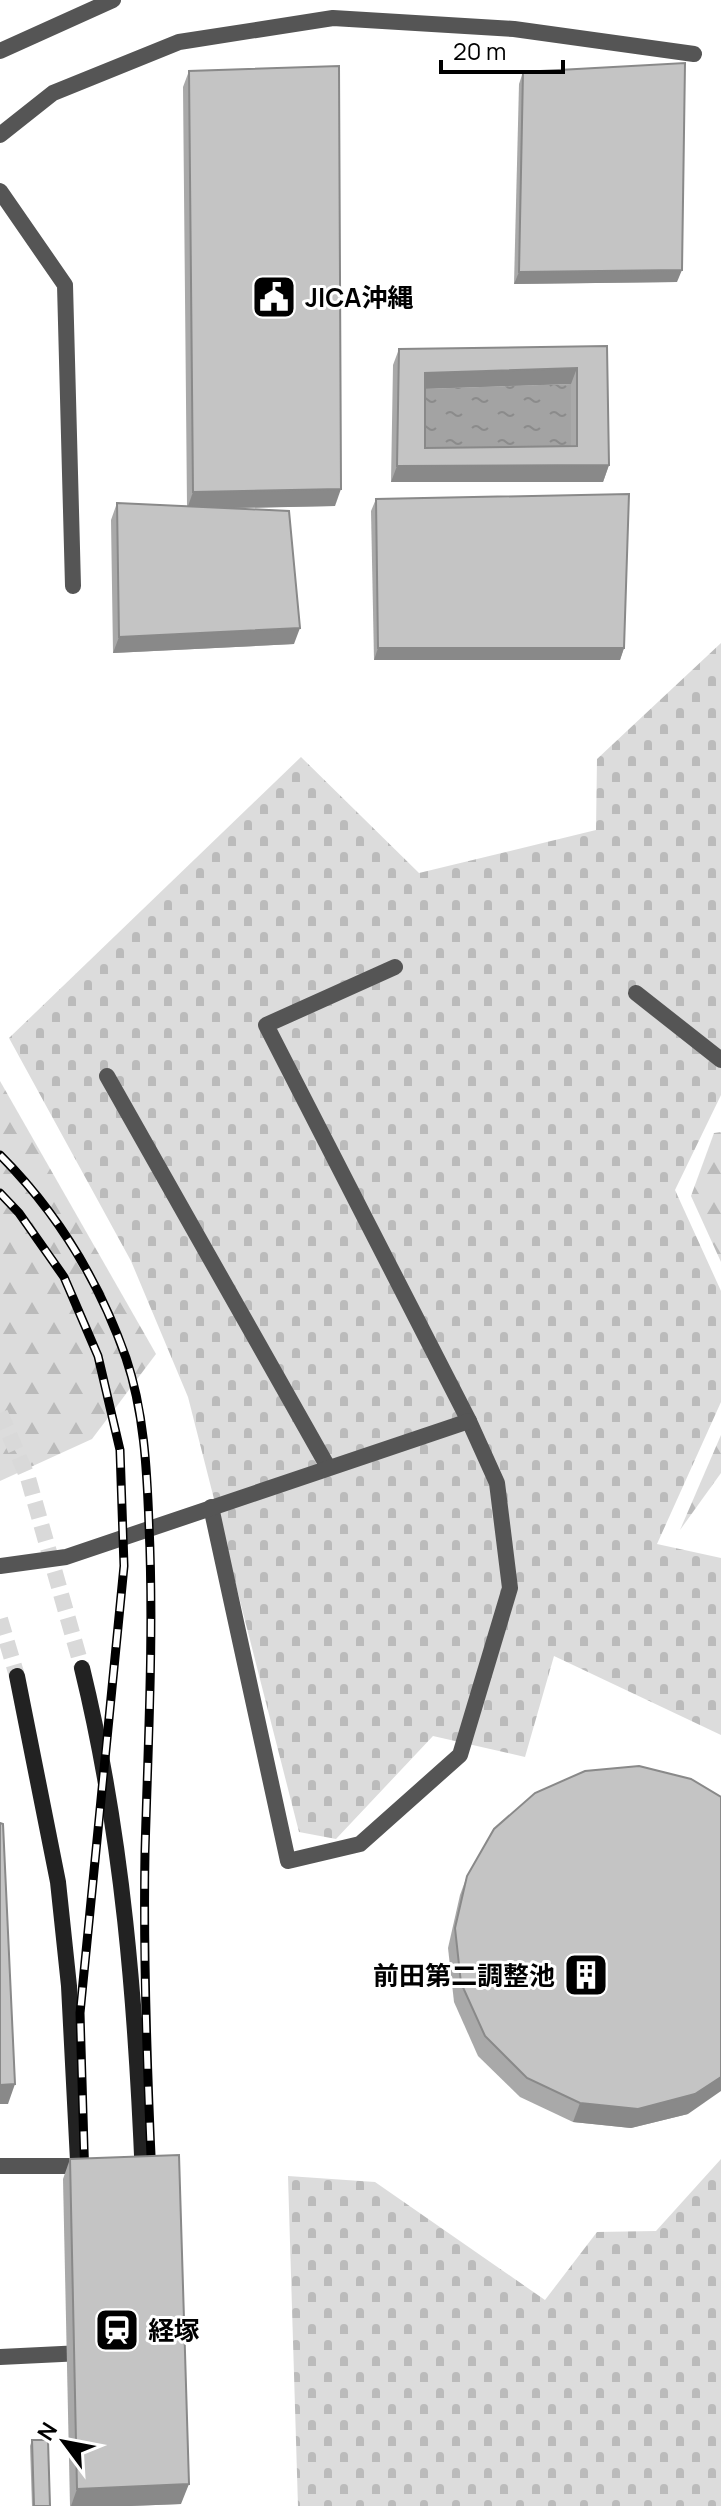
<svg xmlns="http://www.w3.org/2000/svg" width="721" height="2506" font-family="Manrope,'Noto Sans JP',sans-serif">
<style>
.forest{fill:url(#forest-firs)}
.cemetery{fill:url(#cemetery-stones)}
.water{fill:url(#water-ripples)}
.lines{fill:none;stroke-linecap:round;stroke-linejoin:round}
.secondary-tunnel{stroke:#d9d9d9;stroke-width:16;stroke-dasharray:16 8;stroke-linecap:butt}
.lane{stroke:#555;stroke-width:16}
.street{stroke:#555;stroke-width:16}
.secondary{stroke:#222;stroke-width:16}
.rail-casing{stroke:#000;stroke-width:9}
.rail{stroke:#fff;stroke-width:6;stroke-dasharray:18;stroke-linecap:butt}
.wall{fill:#a9a9a9;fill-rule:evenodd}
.shaded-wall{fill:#898989}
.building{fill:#c4c4c4;stroke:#898989;stroke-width:2;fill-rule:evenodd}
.labels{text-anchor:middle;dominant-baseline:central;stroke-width:6;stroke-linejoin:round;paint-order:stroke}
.poi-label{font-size:26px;font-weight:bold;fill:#000;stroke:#fff;text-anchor:start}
</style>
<defs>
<pattern id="forest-firs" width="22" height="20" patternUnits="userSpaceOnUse" patternTransform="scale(2)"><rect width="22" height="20" fill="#dcdcdc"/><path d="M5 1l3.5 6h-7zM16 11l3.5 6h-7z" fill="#bbb"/></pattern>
<pattern id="cemetery-stones" width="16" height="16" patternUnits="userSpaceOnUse" patternTransform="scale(2)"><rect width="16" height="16" fill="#dcdcdc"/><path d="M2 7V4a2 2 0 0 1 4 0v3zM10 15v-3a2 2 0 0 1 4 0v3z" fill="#bbb"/></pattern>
<pattern id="water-ripples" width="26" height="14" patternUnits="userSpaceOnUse" patternTransform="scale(2)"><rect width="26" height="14" fill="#a3a3a3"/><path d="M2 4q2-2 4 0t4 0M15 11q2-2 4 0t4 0" fill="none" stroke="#8b8b8b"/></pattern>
</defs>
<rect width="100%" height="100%" fill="#fff"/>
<!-- forest -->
<g class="forest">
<path d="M0,1081l156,273 -64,85 -92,42z"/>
<path d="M721,1132v130l-30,-66 23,-63z"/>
<path d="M721,1435v38l-41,57z"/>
</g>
<!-- cemetery -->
<g class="cemetery">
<path d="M721,643v452l-46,95 46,101v111l-64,142 64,14v177l-167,-79 -29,101 -92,-21 -97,103 -37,-7 -111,-435 -57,-136 -122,-223 292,-281 118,116 177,-43 1,-71z"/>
<path d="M721,2159v347h-423l-10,-330 87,6 170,118 52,-68 59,-1z"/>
</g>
<!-- water -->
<path class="water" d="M571,384v78l-152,3v-76z"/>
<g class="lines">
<!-- secondary-tunnel -->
<g class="secondary-tunnel">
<path d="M0,1413l28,65 54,190"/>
<path d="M0,1619l17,57"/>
</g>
<!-- lane -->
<g class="lane">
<path d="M0,135l53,-42 126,-51 154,-24 181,11 180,25"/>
<path d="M0,191l65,94 8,301"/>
</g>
<!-- street -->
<g class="street">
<path d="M0,51l113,-51"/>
<path d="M636,993l85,67"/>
<path d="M107,1076l221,391"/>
<path d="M211,1507l77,354 72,-17 100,-89 50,-167 -13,-105 -28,-62 -203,-396 129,-58"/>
<path d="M0,1566l66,-9 403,-136"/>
<path d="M0,2166h78"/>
<path d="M0,2357l82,-4"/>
</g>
<!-- secondary -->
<g class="secondary">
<path d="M82,1668c41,168 54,338 61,510"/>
<path d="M17,1676l41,206 11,104 10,194"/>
</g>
<!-- rail casing -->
<g class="rail-casing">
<g id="rail">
<path d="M0,1155c57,57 99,126 126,203 18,53 21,112 23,167 5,109 -1,218 -4,327 -2,109 2,217 7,326"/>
<path d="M0,1193l19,20 45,64 34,79 22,94 4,116 -44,447 5,169"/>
</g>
</g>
<!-- rail -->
<use href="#rail" class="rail"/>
</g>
<!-- wall -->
<g class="wall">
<path d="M189,71l146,435 -114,2 73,136 -181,9 -2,-133 6,-17 70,3 -4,-419z"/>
<path d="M523,72l154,210 -163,2 5,-200z"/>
<path d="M607,346l2,119 -6,17h-212l2,-117 6,-16zM571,384v62l-146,2v-59z"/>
<path d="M376,499l248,149 -4,12h-246l-3,-149z"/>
<path d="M467,1876l221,238 -57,14 -58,-6 -53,-25 -42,-41 -24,-54 -6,-54 12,-53z"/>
<path d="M70,2159l111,345 -51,2h-60l-7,-327z"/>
<path d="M32,2440l18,66h-18l-2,-60z"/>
</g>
<!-- shaded-wall -->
<g class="shaded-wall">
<path d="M682,270l-5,12 -163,2 5,-12z"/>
<path d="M577,368l-6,16 -152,5 6,-16z"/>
<path d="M609,465l-6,17h-212l6,-16z"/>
<path d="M341,489l-6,17 -148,3 6,-17z"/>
<path d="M300,628l-6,16 -181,9 6,-16z"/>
<path d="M378,648h246l-4,12h-246z"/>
<path d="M721,2077v14l-33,23 -57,14 -58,-6 7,-19z"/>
<path d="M15,2084l-7,20h-8v-19z"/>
<path d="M189,2484l-8,20 -51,2h-59l6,-17z"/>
</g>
<!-- building -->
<g class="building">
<path d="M685,63l-3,207 -163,2 4,-200z"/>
<path d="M339,66l2,423 -148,3 -4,-421z"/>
<path d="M607,346l2,119 -212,1 2,-117zM577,368v78l-152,2v-75z"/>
<path d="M629,494l-5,154h-246l-2,-149z"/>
<path d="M117,503l172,8 11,117 -181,9z"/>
<path d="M639,1766l52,13 30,18v280l-26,17 -57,15 -58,-6 -53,-25 -42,-42 -24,-53 -6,-55 12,-52 27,-47 41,-36 50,-22z"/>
<path d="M0,1823l3,1 12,260 -15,1z"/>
<path d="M179,2155l10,329 -112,5 -7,-330z"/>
<path d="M32,2440h16l2,66h-16z"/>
</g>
<!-- icons -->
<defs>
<g id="civic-square" transform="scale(2.3)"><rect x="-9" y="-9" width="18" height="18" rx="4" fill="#000" stroke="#fff"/><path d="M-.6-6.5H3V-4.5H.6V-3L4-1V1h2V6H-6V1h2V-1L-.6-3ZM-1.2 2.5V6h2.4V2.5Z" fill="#fff"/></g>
<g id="building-square" transform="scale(2.3)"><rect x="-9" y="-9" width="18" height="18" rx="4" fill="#000" stroke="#fff"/><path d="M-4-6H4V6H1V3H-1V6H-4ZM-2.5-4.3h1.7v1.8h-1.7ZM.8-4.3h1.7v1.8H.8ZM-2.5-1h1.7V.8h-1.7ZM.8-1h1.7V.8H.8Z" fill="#fff"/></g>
<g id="station-square" transform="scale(2.3)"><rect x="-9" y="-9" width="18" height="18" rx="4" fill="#000" stroke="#fff"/><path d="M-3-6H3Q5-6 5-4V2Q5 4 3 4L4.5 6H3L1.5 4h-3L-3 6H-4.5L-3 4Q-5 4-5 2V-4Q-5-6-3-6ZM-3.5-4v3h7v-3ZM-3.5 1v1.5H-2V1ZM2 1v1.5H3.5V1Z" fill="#fff"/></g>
</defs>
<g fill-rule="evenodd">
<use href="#civic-square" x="274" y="297"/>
<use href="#building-square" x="586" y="1975"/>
<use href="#station-square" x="117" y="2330"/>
</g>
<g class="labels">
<!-- poi labels -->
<g class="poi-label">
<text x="305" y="297">JICA沖縄</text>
<text x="555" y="1975" text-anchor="end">前田第二調整池</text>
<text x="148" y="2330">経塚</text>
</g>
</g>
<!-- north arrow -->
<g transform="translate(64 2442) rotate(302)" stroke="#ffffff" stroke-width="6" paint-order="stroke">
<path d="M0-6L14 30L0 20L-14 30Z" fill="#000000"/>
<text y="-12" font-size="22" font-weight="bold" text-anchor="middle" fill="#000000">N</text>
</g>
<!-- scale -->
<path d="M441 60v12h122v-12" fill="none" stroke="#000000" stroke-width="4"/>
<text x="453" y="60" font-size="24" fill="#000000" stroke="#ffffff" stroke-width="6" paint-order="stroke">20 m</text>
</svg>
